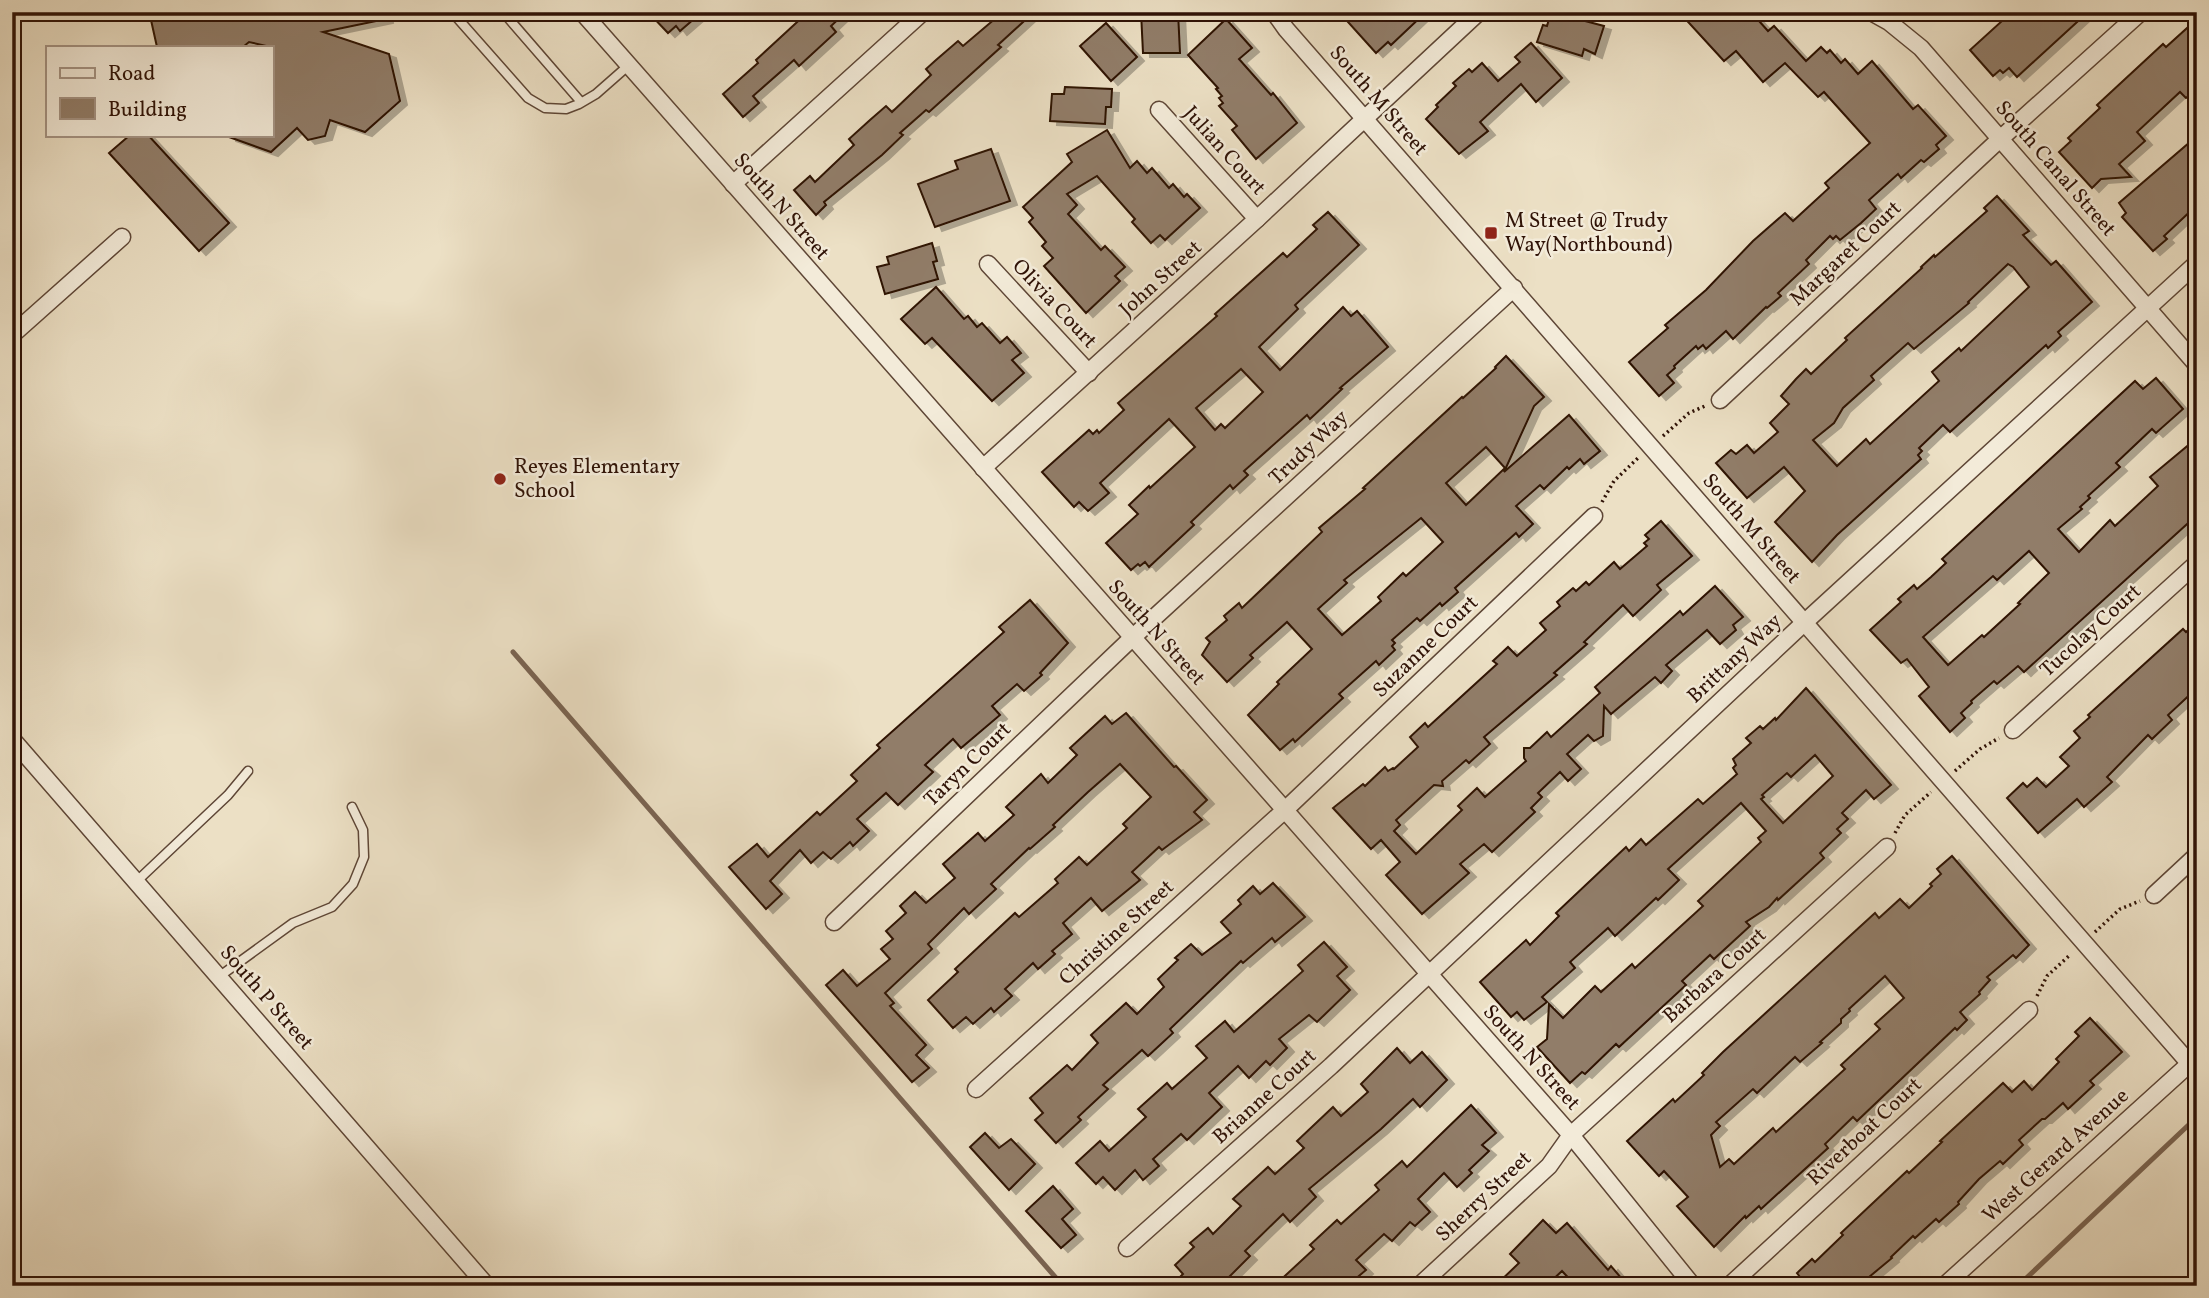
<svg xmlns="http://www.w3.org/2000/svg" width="2209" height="1298" font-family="Vollkorn,serif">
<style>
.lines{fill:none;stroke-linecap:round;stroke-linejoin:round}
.stream{stroke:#7a6452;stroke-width:5}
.building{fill:#917d69;stroke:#2f1206;stroke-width:2;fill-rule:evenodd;filter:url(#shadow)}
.service-casing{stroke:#5e4636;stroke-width:11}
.minor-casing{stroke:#5e4636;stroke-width:19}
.path{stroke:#2f1206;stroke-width:3.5;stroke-dasharray:2 3.5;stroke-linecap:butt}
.service{stroke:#f3ebd9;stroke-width:8}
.minor{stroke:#f3ebd9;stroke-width:16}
.poi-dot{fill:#8f2418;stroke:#f3ebd9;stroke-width:2.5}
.labels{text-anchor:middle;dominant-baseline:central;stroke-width:5;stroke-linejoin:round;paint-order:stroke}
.street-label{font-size:21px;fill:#2f1206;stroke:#f3ebd9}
.poi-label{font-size:21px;fill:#2f1206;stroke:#f3ebd9;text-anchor:start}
</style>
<defs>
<filter id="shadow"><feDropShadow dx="7" dy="4" stdDeviation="0" flood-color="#0004"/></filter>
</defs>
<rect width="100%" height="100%" fill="#ece0c5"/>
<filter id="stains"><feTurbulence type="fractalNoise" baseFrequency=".00286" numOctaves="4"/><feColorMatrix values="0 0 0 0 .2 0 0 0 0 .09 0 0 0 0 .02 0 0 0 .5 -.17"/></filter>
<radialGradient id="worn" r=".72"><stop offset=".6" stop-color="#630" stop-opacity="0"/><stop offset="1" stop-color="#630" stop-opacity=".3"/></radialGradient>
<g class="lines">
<!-- stream -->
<g class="stream">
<path d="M513,652l550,634"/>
<path d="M2018,1286l179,-169"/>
</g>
</g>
<!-- building -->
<g class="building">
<path d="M159,12h226l1,7 -63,13 66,22 11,47 -35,31 -35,-12 -5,16 -17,4 -11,-12 -26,24 -42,-15v-2h42v-88l-22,-5 -6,5h-86l-6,-27z"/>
<path d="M648,12h54l-22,19 -4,-5 -8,7z"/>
<path d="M808,12h38l-15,14 5,6 -37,34 -5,-6 -41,36 6,7 -16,14 -20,-23 35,-31 -2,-3z"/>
<path d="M1003,12h31l-36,33 3,2 -72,65 -3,-2 -26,23 3,2 -21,20 -58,47 2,3 -10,10 -22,-25 16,-14 5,6 39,-37 -5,-6 21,-19 16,-14 6,6 39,-37 -5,-6 10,-9 22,-19 5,5z"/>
<path d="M1141,12h37l2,41h-37z"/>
<path d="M1339,12h87l-35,33 -3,-3 -12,11z"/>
<path d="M1551,12l53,14 -9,28 -11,-5 -2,7 -45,-14 6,-17 4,1z"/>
<path d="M1679,12h72l17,19 6,-5 32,35 15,-14 6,6 3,-3 11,13 4,-4 13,15 14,-13 41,48 5,-4 28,31 -10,9 3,4 -15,13 -3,-2 -20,18 -3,-4 -29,26 7,9 -15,14 -21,17 -4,-4 -3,3 -3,-3 -24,24 3,4 -31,29 3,3 -14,12 -1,-1 -33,32 -7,-8 -20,18 -3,-4 -5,4 -2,-3 -22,20 1,2 -8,7 7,8 -15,13 -30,-34 39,-34 -3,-3 41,-35 47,-49 32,-28 8,8 36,-33 -4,-5 45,-40 -46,-51 -6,5 -33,-34 -22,19 -27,-31 -12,10z"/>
<path d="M1994,12h94l-71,65 -8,-9 -6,5 -3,-3 -7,6 -23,-26 32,-29z"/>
<path d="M1226,19l26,29 -13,11 32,36 2,-2 24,30 -41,36 -24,-29 5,-4 -18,-20 4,-3 -4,-5 3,-2 -6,-7 2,-1 -30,-33z"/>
<path d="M2197,19v70l-11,9 -6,-6 -43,40 8,9 -26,23 12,13 -30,2 -9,9 -33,-36 12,-11 -3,-3 32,-30 -3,-3 66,-61 3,3z"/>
<path d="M1106,23l31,34 -26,24 -31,-35z"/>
<path d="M1531,43l31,35 -26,24 -15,-18 -41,38 8,9 -29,23 -33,-35 12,-12 -2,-2 20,-19 -3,-3 16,-14 3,3 10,-9 16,18 22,-19 -5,-5z"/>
<path d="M1065,87l47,2 -1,18h-5l-1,17 -55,-3 2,-27h12z"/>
<path d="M1107,130l23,38 7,-7 10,12 5,-5 17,20 4,-4 11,13 3,-3 13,14 -35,32 -5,-5 -9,8 -19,-21 3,-3 -38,-43 -30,18 10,11 -9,9 33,36 4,-4 20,21 -10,9 5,5 -34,32 -42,-47 9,-8 -11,-12 4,-4 -17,-20 4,-4 -10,-11 49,-45 -5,-8z"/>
<path d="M130,135h18l81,88 -30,28 -90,-98z"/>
<path d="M2197,136v69l-33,31 3,3 -14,12 -31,-34 4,-4 -7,-10z"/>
<path d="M991,149l19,52 -75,26 -17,-43 40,-15 -3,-8z"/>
<path d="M1997,196l32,35 -6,4 28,30 5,-4 36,41 -34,30 3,4 -13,12 -2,-3 -96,87 -7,-7 -24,23 3,3 -4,4 3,4 -84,76 -25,27 -37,-40 30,-31 -21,-24 -37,31 -31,-35 15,-13 5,4 11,-9 7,8 24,-21 -8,-9 19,-19 -8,-8 15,-17 10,-10 5,5 36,-34 -2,-2 77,-70 -1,-1 13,-12 1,2 52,-46 -3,-3zM2008,264l5,3 16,20 -68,64 -2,-3 -27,24 7,9 -69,63 -4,-5 -29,27 -24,-26 21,-17 9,-15 31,-28 -3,-4 37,-33 6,6 55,-46 -1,-1z"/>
<path d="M1328,212l31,33 -64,60 3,4 -39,38 21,23 63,-63 8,9 6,-5 31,36 -48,41 2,1 -32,30 -3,-4 -63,56 4,4 -15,14 -3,-4 -39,37 3,3 -45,42 -4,-5 -5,4 -2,-2 -7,6 -25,-27 32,-29 -9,-9 20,-19 1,2 45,-41 -26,-28 -69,64 9,10 -21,18 -9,-9 -5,5 -32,-35 47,-42 4,4 4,-4 2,3 25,-23 -6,-7 99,-87 -2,-2 68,-61 4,4 30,-28 -4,-4zM1241,369l22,23 -38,36 -4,-4 -6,6 -19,-22z"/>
<path d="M932,243l5,18 -4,1 5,17 -53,15 -8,-27 12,-3 -2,-7z"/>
<path d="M936,287l28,32 4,-3 9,11 5,-4 18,20 7,-6 14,16 -9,7 12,13 -32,28 -60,-63 -7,6 -24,-25z"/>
<path d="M1506,356l38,41 -10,9 -30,66 65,-57 31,36 -16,13 -4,-5 -11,10 -2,-2 -23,22 -4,-4 -24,21 17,18 -14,13 -3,-4 -61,55 3,4 -16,14 -2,-3 -20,18 -3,-3 -25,22 3,3 -3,3 3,4 -16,15 -3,-4 -37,33 4,4 -48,44 -2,-3 -13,11 -32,-35 31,-31 -2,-2 35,-33 -25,-27 -37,33 3,3 -26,24 -25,-27 8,-13 -4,-4 21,-18 -3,-4 15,-13 3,5 80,-76 -3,-4 46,-39 -2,-1 99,-91 1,1 33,-30 -1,-1zM1486,447l19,21 -39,37 -20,-22zM1421,518l22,24 -37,34 -3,-3 -25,24 3,4 -39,34 -24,-26 29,-26 -3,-3z"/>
<path d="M2156,378l27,31 -27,24 -4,-4 -36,34 4,4 -32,29 2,2 -10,9 2,2 -24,20 21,23 31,-32 5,6 43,-40 -8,-9 47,-39v77l-173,157 -6,-6 -21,18 -3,-3 -23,20 1,2 -11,10 4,5 -15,14 -31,-36 10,-9 -22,-28 -6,4 -31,-33 31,-28 -3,-3 16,-14 3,4 14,-12 15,-14 -4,-4 193,-178 8,8zM2029,551l20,22 -31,30 2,1 -36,33 -2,-2 -34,30 -25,-28 70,-61 4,4z"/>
<path d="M1661,521l31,35 -35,29 4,5 -28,26 -10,-11 -39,37 3,2 -33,29 3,2 -73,62 6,7 -21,19 -3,-3 -24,21 1,5 -9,-1 -38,35 4,5 -6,6 22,23 46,-44 -4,-4 19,-18 8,9 41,-36 -2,-3v-10h6l17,-16 4,5 49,-44 -5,-6 85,-76 3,4 32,-29 28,31 -10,8 3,5 -16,14 -13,-14 -41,35 6,6 -11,12 -6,-6 -44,37 -7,-8 -1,30 -9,5 -6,-6 -21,19 14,15 -13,12 -8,-9 -22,21 4,4 -11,11 4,4 -43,40 -8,-8 -24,20 9,9 -47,41 -36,-39 14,-13 -19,-22 -10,9 -38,-41 30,-24 2,2 20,-19 3,4 5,-3 1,1 24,-22 -8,-10 15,-14 3,4 69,-63 -4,-3 15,-14 9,9 29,-26 -6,-7 20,-17 -3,-4 16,-14 3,3 10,-9 3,3 25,-23 6,7 27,-23 -3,-3 5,-4 -4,-4z"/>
<path d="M1030,600l38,43 -28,30 2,2 -18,16 -7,-7 -25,22 8,9 -39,33 -8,-9 -28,26 8,7 -35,33 -12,-12 -29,26 12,12 -16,15 -3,-4 -19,17 -8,-7 -12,11 -11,-13 -30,31 12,13 -16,15 -37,-42 28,-23 11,13 49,-45 3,3 37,-34 -6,-6 29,-27 -3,-3 127,-113 -5,-5z"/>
<path d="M2197,622v66l-29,27 4,5 -20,19 -4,-4 -41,42 5,5 -28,25 -7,-8 -39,34 -31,-35 16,-15 4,4 10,-9 9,9 23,-21 -9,-9 20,-19 -6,-7 16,-14 -2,-2 95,-86 3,3z"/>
<path d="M1806,688l85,97 -17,14 -8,-9 -24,23 6,6 -11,10 4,4 -21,20 4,5 -46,42 -1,-2 -8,9 -23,15 4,4 -36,33 -4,-4 -28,26 4,4 -67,62 -3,-3 -31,30 -3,-2 -12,11 -33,-36 10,-8 2,-35 14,14 32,-32 6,6 31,-28 3,4 68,-62 -5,-5 63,-59 -3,-4 8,-7 -25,-28 -73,66 11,11 -21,20 -2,-2 -41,38 -7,-8 -38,34 5,6 -33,29 5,5 -23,18 -7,-8 -6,5 -31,-35 46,-42 4,5 29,-29 -3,-3 70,-66 3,4 12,-12 5,6 52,-46 5,5 34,-30 -4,-6 3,-3 -3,-6 18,-16 -5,-5 14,-12 3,3 12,-11 1,2zM1815,755l18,21 -50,47 -22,-24 3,-2 -2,-2 25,-22 4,4z"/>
<path d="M1126,713l48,54 2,-1 31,34 -13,12 8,8 -40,30 -3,-3 -27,25 8,8 -38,31 -11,-13 -28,25 9,11 -20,17 3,3 -17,15 -5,-6 -28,26 7,7 -18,16 -3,-4 -18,16 -7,-7 -13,11 -25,-28 30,-28 -3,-3 60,-56 4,4 39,-34 -3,-4 24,-22 8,8 40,-37 -4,-4 28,-27 -31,-33 -32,28 -35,33 2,2 -25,22 -1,-1 -38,36 5,5 -27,25 -5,-6 -36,36 4,5 -47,44 9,10 -4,3 36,39 -10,10 13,13 -17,14 -86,-97 17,-15 14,16 33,-27 -9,-10 12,-10 -7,-8 20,-18 -6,-7 15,-14 11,11 29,-25 -12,-14 35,-31 7,8 29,-26 -8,-8 35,-33 7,9 29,-28 -7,-7 35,-32 7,8z"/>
<path d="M1952,856l77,89 -13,13 -3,-3 -26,22 3,3 -11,12 1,2 -20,18 7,8 -10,10 -2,-2 -98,93 -4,-4 -28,27 3,4 -67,61 -2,-3 -13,12 -1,-2 -31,31 -37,-41 11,-9 -24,-26 -5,5 -32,-35 46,-42 2,3 29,-27 -2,-2 21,-21 152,-139 4,5 21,-19 9,9 23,-22 -2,-2 11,-10 -4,-5zM1885,976l19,22 -29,26 5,5 -39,36 4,4 -69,63 -3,-4 -39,36 -5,-5 -9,8 -9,-32 9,-9 -4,-4 37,-33 4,4 38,-36 5,5 22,-19 -2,-1 21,-19v-4l9,-8 -1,-2z"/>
<path d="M1273,883l32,34 -30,25 -3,-4 -29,25 -2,-2 -71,68 3,4 -25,23 -6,-6 -39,35 5,4 -30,28 3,3 -25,23 -21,-23 8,-7 -13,-15 37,-33 5,5 26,-27 -7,-8 35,-32 11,11 27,-27 -6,-8 20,-19 -3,-2 16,-14 11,11 29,-22 -10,-11 20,-18 -3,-4 15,-14 7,8z"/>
<path d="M1324,942l23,25 -10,9 13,14 -33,32 -8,-7 -30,24 8,9 -17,17 -4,-4 -17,17 -11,-12 -29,27 13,14 -35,33 -6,-6 -28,25 6,7 -16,14 -8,-10 -20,20 -12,-13 -7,7 -20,-21 24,-22 9,10 37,-34 -8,-8 29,-26 5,6 35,-31 -11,-12 29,-25 9,11 69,-61 -5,-6z"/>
<path d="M2090,1018l32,34 -32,29 4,4 -26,24 -5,-6 -18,16h-3l-23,21 4,5 -20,19 -3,-3 -21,18 -21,23 1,2 -20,18 -3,-3 -21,19 -2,-2 -22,21 1,1 -29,24 -3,-4 -9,8h-62l11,-9 -3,-4 15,-14 3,3 28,-27 -2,-2 66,-62 2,2 33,-31 -2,-1 63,-58 9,9 12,-11 8,9 27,-28 -3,-3 23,-23 -4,-4z"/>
<path d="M1397,1048l13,15 12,-11 25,28 -27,27 -7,-8 -32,30 -72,60 7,8 -26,25 -7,-8 -38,37 5,5 -30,30h-49l12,-12 -8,-9 19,-18 -4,-4 18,-15 5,6 28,-28 -8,-7 35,-32 7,7 29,-26 -7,-7 36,-34 8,9 27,-24 -7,-8z"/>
<path d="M1471,1105l25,28 -14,12 7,6 -20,19 3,3 -15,14 -13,-14 -26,26 12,13 -15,14 -5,-4 -18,19 -8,-7 -28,26 10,10 -19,16h-73l40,-37 -4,-4 27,-25 4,4 38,-34 -4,-5 27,-24 5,6z"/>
<path d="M985,1133l14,15 12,-9 24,25 -26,26 -39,-43z"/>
<path d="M1053,1186l20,23 -11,10 14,16 -15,13 -35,-37z"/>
<path d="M1543,1220l13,13 11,-10 41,47 3,-4 17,20h-52l-14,-15 -16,15h-51l24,-23 -9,-9z"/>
</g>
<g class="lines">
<!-- service casing -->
<g class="service-casing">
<g id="service">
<path d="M452,12l76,86 17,10 21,1 13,-5 17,-10 33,-29"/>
<path d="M503,12l78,90"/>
<path d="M137,881l91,-86 20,-24"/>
<path d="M220,976l73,-53 39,-16 21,-23 11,-27 -1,-27 -11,-23"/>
</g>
</g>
<!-- minor casing -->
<g class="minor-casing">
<g id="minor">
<path d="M582,12l989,1123 122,151"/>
<path d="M1274,12l12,17 911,1043"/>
<path d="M1871,12l18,10 32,26 276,317"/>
<path d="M1159,110l98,109"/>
<path d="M733,184l190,-172"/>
<path d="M988,264l101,109"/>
<path d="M12,335l110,-98"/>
<path d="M1720,400l280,-261 141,-127"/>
<path d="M983,468l274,-249 222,-207"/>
<path d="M2013,730l184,-167"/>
<path d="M12,739l475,547"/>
<path d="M2154,895l43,-40"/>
<path d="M834,922l298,-284 382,-350"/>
<path d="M976,1089l310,-280 308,-293"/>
<path d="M1127,1248l204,-182 474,-444 392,-359"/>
<path d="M1419,1286l130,-120 22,-31 316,-288"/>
<path d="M1729,1286l300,-276"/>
<path d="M1944,1286l253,-229"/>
</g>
</g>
<!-- path -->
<g class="path">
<path d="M1663,436l26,-23 16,-7"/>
<path d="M1602,502l12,-21 25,-24"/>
<path d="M1955,771l25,-22 19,-11"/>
<path d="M1895,833l10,-18 26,-23"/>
<path d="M2095,932l25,-23 20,-8"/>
<path d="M2037,996l10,-20 24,-22"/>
</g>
<!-- service -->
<use href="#service" class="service"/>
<!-- minor -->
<use href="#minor" class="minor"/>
</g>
<!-- markers -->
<g class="poi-dot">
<rect x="1484" y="226" width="14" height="14" rx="3.5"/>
<circle cx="500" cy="479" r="7"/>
</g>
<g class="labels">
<!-- street labels -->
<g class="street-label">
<text transform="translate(1378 101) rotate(49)">South M Street</text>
<text transform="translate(1224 151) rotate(48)">Julian Court</text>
<text transform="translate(2055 169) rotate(49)">South Canal Street</text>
<text transform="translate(781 207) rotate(49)">South N Street</text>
<text transform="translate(1846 254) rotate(-43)">Margaret Court</text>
<text transform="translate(1161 279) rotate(-42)">John Street</text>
<text transform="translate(1054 304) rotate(47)">Olivia Court</text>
<text transform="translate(1309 448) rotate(-43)">Trudy Way</text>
<text transform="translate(1751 529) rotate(49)">South M Street</text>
<text transform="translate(2091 631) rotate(-42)">Tucolay Court</text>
<text transform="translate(1156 633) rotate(48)">South N Street</text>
<text transform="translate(1426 647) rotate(-44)">Suzanne Court</text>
<text transform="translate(1735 659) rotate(-43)">Brittany Way</text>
<text transform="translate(968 765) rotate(-44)">Taryn Court</text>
<text transform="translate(1117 933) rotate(-42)">Christine Street</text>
<text transform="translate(1715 976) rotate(-42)">Barbara Court</text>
<text transform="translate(266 998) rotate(49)">South P Street</text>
<text transform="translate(1531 1058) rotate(48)">South N Street</text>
<text transform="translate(1265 1097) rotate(-42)">Brianne Court</text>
<text transform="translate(1865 1132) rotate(-43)">Riverboat Court</text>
<text transform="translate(2056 1156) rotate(-42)">West Gerard Avenue</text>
<text transform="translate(1484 1197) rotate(-43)">Sherry Street</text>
</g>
<!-- poi labels -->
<g class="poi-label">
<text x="1505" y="221">M Street @ Trudy<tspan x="1505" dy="24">Way(Northbound)</tspan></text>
<text x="514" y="467">Reyes Elementary<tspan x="514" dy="24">School</tspan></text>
</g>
</g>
<!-- margin -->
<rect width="2209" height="1298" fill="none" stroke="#ece0c5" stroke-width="42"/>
<rect x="14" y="14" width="2181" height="1270" fill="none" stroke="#2f1206" stroke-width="3.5"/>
<rect x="21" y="21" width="2167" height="1256" fill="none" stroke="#2f1206" stroke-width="2"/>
<!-- legend -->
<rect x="46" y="46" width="228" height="91" fill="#f3ebd9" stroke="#a59485" stroke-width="2"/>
<rect x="60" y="68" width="35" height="10" fill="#f3ebd9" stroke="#a59485" stroke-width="2"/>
<text x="108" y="80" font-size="21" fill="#2f1206">Road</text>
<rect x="60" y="98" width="35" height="21" fill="#917d69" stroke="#a59485" stroke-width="2"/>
<text x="108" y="116" font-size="21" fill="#2f1206">Building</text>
<rect width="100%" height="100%" filter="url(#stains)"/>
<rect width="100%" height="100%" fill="url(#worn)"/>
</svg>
